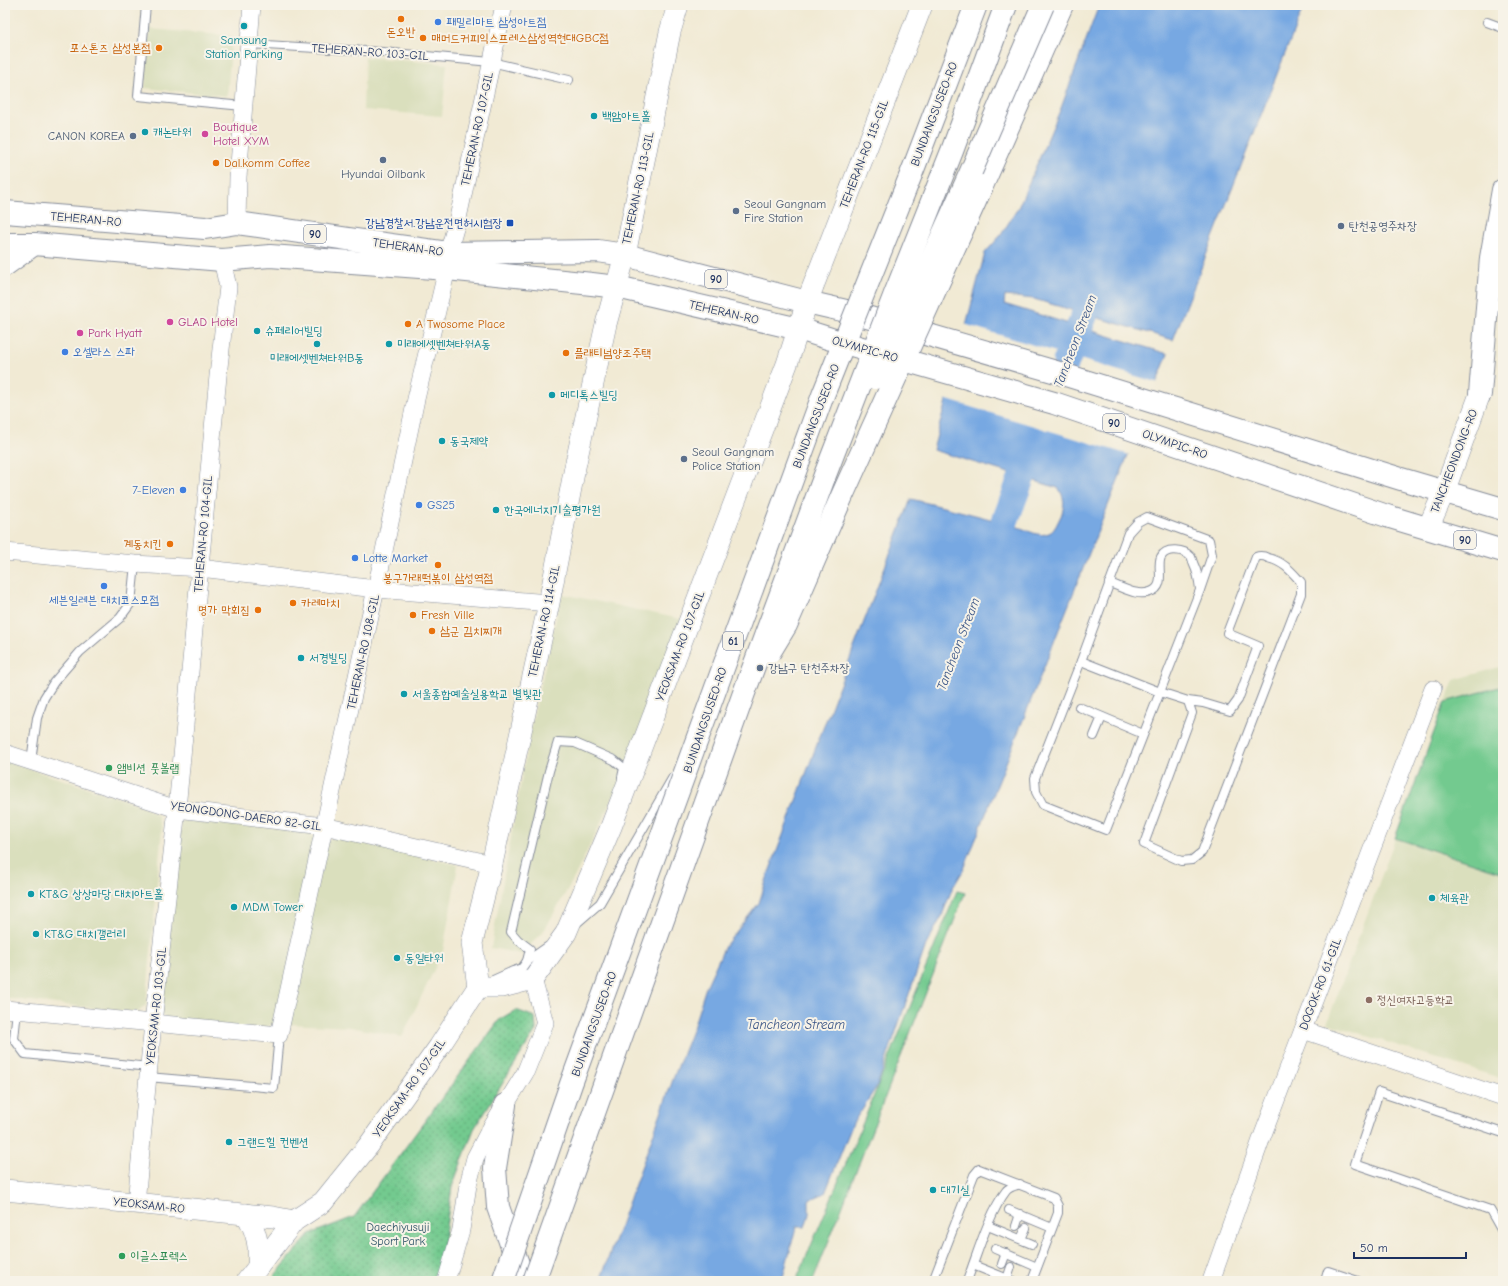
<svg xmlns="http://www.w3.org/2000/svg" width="1508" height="1286" font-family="'Comic Neue','Poor Story',sans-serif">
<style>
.built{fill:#dadfbd}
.green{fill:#73ca8f;stroke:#477c76}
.park{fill:url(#park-dots);stroke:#477c76}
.water{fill:#77a8e2;stroke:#496ca0}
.pier{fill:#f1ead4}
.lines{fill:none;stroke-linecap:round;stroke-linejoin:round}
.river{stroke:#77a8e2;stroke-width:27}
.service-casing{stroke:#868c99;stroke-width:10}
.minor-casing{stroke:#868c99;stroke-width:18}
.tertiary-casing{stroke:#868c99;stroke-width:22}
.primary-casing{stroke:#868c99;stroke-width:24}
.trunk-casing{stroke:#868c99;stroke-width:24}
.service{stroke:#fff;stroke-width:8}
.minor{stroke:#fff;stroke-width:17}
.tertiary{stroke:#fff;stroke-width:21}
.primary{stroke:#fff;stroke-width:22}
.trunk{stroke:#fff;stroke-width:22}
.primary-bridge-casing{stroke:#868c99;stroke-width:24;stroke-linecap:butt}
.trunk-bridge-casing{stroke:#868c99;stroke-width:24;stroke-linecap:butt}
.primary-bridge{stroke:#fff;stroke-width:22}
.trunk-bridge{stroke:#fff;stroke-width:22}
.food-dot{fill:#e8710a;stroke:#f7f3e8;stroke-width:1.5}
.shop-dot{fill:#3f7fe0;stroke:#f7f3e8;stroke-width:1.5}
.culture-dot{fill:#0f9aa8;stroke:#f7f3e8;stroke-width:1.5}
.hotel-dot{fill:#d1479c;stroke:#f7f3e8;stroke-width:1.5}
.service-dot{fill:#5c6f8a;stroke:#f7f3e8;stroke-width:1.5}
.transit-dot{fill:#1a4fb4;stroke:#f7f3e8;stroke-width:1.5}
.leisure-dot{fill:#2e9e5b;stroke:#f7f3e8;stroke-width:1.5}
.education-dot{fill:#8d6e63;stroke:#f7f3e8;stroke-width:1.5}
.labels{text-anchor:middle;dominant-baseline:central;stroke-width:4;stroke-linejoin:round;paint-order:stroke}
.shield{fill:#f7f3e8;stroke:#5d6a87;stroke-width:1}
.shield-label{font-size:11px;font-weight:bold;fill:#1b2f5e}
.shop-label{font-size:12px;fill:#366cbe;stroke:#f7f3e8;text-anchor:start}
.food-label{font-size:12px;fill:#c56008;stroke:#f7f3e8;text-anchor:start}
.culture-label{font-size:12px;fill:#0d838f;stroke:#f7f3e8;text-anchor:start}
.street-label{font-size:12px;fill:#1b2f5e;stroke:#f7f3e8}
.hotel-label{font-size:12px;fill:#b23c85;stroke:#f7f3e8;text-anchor:start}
.service-label{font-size:12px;fill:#4e5e75;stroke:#f7f3e8;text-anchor:start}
.transit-label{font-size:12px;fill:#164399;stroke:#f7f3e8;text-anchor:end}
.leisure-label{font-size:12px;fill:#27864d;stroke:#f7f3e8;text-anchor:start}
.education-label{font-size:12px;fill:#785e54;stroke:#f7f3e8;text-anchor:start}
.park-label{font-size:12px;fill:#31566a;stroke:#f7f3e8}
.water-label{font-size:13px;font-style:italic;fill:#375386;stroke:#f7f3e8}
</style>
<defs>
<pattern id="park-dots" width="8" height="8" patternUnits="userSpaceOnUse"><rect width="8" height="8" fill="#73ca8f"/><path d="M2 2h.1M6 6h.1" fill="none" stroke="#5ea478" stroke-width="1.8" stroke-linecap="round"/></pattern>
</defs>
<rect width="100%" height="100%" fill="#f7f3e8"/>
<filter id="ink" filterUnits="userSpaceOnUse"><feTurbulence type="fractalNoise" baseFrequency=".025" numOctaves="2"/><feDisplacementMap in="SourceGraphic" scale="8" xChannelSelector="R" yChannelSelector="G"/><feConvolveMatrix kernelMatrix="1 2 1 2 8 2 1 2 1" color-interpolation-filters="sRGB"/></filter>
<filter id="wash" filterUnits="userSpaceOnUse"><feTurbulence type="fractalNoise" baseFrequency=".012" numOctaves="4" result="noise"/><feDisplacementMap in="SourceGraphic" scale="16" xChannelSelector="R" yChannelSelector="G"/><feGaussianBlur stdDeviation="0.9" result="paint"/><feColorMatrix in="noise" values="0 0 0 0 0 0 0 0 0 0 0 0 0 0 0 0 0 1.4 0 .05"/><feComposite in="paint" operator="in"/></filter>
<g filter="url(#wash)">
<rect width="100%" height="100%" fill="#f1ead4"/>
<!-- built -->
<g class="built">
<path d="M150,29l82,7 -5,60 -82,-8z"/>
<path d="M365,57l82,7 -5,52 -79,-6z"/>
<path d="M562,594l123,26 -65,163 -45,93 -30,53 -23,25 -31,-6 40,-222z"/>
<path d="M1503,666v413l-176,-56 127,-343z"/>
<path d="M5,761l138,45 15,10 4,12 -16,177 -9,8 -132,-15z"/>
<path d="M182,820l125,11 8,7 -38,184 -16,8 -93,-10 -8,-9z"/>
<path d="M335,837l123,28 -15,86 -41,86 -51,-10 -63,-3 38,-183z"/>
</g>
<!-- green -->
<g class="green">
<path d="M1503,686v187l-108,-35 50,-136z"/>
<path d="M957,891l8,2 -152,388h-17l62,-146z"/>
</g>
<!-- park -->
<path class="park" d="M516,1010l19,7 1,13 -62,99 -22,58 -14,94h-168l40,-47 44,-17 146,-198z"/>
<!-- water -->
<path class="water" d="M1099,5h205l-131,335 -139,-41 -29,-3 -1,8 164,50 -204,515 -12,20 -11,29 -15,27 -49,141 -24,37 -28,70 -16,7v14l-4,13h-9l-14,54h-182l75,-207 18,-46 13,-41 19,-41 34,-43 9,-28 51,-136 92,-240c36,9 71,17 107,28 10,3 21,11 31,6 6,-2 9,-12 12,-17 4,-11 4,-19 -3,-28l-125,-38 52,-197 16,-18 17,-27 43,-100z"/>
<!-- pier -->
<path class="pier" d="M964,324l195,59 -29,72 -186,-56z"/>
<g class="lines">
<!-- river -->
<g class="river">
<path d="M1066,362l32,-82"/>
<path d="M991,558l44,-116"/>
</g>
</g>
</g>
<g filter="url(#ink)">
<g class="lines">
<!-- service casing -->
<g class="service-casing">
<g id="service">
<path d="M146,5l-8,91 105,10"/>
<path d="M1487,22l16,6"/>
<path d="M248,44l135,8 108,10 78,18"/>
<path d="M1497,277l6,16"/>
<path d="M1147,517l62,23 3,15 -12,35 -94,240 -63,-25 -7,-13 -1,-14 46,-117 47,-128 10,-11z"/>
<path d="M1109,583c13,4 28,14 41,9 17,-5 6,-25 11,-35 5,-10 23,-8 30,0 1,2 2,6 3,8 4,8 5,16 6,24"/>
<path d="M1081,661l79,31 28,9 15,2 27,8 8,-11 20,-54 -31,-13 29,-76c5,-2 8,-1 12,1 16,4 23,13 33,24v12l-99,258 -10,8 -11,1 -37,-17 48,-131 -4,-12"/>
<path d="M1079,707l64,27"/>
<path d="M1094,736l8,-19"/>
<path d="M31,761l6,-43 7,-20 10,-16 26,-30 40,-34 11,-15 4,-39"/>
<path d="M577,923l23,-20 73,-126"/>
<path d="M527,961l20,-14"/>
<path d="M491,981l22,-10 9,-3 5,-7 3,-12 -12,-9 -7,-8 38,-161 9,-29 17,1 39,17 10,8 -2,9"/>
<path d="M17,1010l-3,29 11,15 124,13"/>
<path d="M148,1077l126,11 5,-53"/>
<path d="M1503,1133l-124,-41 -24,72 135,46 13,23"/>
<path d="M1009,1210l43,18"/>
<path d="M988,1226l44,18"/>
<path d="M1016,1226l4,-12"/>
<path d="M1021,1239l5,-11"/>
<path d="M995,1249l42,18"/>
<path d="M1002,1264l4,-11"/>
<path d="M973,1265l40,16"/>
<path d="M1007,1279l4,-12"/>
<path d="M933,1281l41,-106 5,-6 75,29 4,8v7l-26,68"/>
<path d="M967,1281c10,-26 22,-68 39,-90 3,-4 8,-5 14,-7"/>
<path d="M1325,1281l3,-10 30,10"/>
</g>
</g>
<!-- minor casing -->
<g class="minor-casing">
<g id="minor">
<path d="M237,223l1,-46 14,-172"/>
<path d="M448,253l10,-35 46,-213"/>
<path d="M5,552l130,12 65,4 176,21 173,14"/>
<path d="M5,753l172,56 147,17 168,38"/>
<path d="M5,1009l274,26 97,-446 40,-190 31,-130"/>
<path d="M1303,1030l200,67"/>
<path d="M136,1203l17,-180 24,-214 41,-433 10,-89 -6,-27"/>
<path d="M446,1281l15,-51 7,-45 7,-27 13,-25 37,-60 20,-50 -12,-44"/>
<path d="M1211,1281l51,-144 171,-448"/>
</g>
</g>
<!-- tertiary casing -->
<g class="tertiary-casing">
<g id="tertiary">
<path d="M1428,528l16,-36 36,-98"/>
<path d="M478,987h24l31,-8 33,-46 45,-106 176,-463 20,-62 115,-297"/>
<path d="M478,987l-6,-44 20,-79 57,-261 26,-136 31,-143 19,-69 45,-223 8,-27"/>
<path d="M5,1190l268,27 21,4"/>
<path d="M246,1214c11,17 14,33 12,53"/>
<path d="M247,1281l47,-60 29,-19 46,-57 70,-98 39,-60"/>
</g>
</g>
<!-- primary casing -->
<g class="primary-casing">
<g id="primary">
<path d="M5,212l200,16 32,-5 111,16 100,14 150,-2 27,4 182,47 39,9 210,61 345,107 102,30"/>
<path d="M5,244h29l188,16 48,-4 177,13 145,15 25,3 182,42 35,11"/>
<path d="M5,265l29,-21"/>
<path d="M1390,517l113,34"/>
</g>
</g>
<!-- trunk casing -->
<g class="trunk-casing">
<g id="trunk">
<path d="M982,186l80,-181"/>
<path d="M1480,394l11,-136 12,-68"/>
<path d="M505,1105l-10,63 3,39 26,74"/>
</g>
</g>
<!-- service -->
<use href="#service" class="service"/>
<!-- minor -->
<use href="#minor" class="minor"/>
<!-- tertiary -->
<use href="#tertiary" class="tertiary"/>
<!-- primary -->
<use href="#primary" class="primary"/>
<!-- trunk -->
<use href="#trunk" class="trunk"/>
<!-- primary-bridge casing -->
<g class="primary-bridge-casing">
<path id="primary-bridge" d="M834,340l220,63 336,114"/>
</g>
<!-- trunk-bridge casing -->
<g class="trunk-bridge-casing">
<g id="trunk-bridge">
<path d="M875,378l21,-39 74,-165 73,-169"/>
<path d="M769,653l17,-28 56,-129 140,-310"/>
<path d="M503,1281l68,-197 252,-689 91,-228 62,-162"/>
<path d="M534,1281l210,-588 81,-218 70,-181 57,-143 54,-146"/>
</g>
</g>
<!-- primary-bridge -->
<use href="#primary-bridge" class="primary-bridge"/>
<!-- trunk-bridge -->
<use href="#trunk-bridge" class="trunk-bridge"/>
</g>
</g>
<!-- markers -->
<g class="food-dot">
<circle cx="401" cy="19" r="4"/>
<circle cx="423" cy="38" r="4"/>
<circle cx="159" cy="48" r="4"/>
<circle cx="216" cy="163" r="4"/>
<circle cx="408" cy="324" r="4"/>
<circle cx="566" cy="353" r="4"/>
<circle cx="170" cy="544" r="4"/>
<circle cx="438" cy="565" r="4"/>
<circle cx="293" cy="603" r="4"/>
<circle cx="258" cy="610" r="4"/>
<circle cx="413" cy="615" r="4"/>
<circle cx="432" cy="631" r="4"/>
</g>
<g class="shop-dot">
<circle cx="438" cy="22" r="4"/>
<circle cx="65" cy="352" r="4"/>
<circle cx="183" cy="490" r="4"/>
<circle cx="419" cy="505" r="4"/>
<circle cx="355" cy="558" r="4"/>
<circle cx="104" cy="586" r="4"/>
</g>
<g class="culture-dot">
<circle cx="244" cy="26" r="4"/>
<circle cx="594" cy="116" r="4"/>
<circle cx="145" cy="132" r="4"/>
<circle cx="257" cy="331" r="4"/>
<circle cx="317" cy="344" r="4"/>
<circle cx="389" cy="344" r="4"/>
<circle cx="552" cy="395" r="4"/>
<circle cx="442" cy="441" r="4"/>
<circle cx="496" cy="510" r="4"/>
<circle cx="301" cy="658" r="4"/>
<circle cx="404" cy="694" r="4"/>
<circle cx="31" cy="894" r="4"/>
<circle cx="1432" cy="898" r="4"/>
<circle cx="234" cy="907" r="4"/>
<circle cx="36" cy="934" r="4"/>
<circle cx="397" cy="958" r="4"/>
<circle cx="229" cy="1142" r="4"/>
<circle cx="933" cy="1190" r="4"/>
</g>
<g class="hotel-dot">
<circle cx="205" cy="134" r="4"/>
<circle cx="170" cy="322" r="4"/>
<circle cx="80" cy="333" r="4"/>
</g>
<g class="service-dot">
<circle cx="133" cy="136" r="4"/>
<circle cx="383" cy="160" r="4"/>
<circle cx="736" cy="211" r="4"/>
<circle cx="1341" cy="226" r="4"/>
<circle cx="684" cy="459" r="4"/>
<circle cx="760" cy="668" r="4"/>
</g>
<rect class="transit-dot" x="506" y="219" width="8" height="8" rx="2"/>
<g class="leisure-dot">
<circle cx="109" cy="768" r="4"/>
<circle cx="122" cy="1256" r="4"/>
</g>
<circle class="education-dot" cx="1369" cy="1000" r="4"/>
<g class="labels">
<!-- shield labels -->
<g class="shield">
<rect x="304" y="225" width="22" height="18" rx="3"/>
<rect x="705" y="270" width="22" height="18" rx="3"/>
<rect x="1103" y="414" width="22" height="18" rx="3"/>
<rect x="1454" y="531" width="22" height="18" rx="3"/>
<rect x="723" y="632" width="20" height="18" rx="3"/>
</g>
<g class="shield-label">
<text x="315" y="234">90</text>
<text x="716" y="279">90</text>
<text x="1114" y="423">90</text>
<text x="1465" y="540">90</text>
<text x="733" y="641">61</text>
</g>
<!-- shop labels -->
<g class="shop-label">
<text x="446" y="22">패밀리마트 삼성아트점</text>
<text x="73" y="352">오셀라스 스파</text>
<text x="175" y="490" text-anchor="end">7-Eleven</text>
<text x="427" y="505">GS25</text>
<text x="363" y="558">Lotte Market</text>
<text x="104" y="600" text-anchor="middle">세븐일레븐 대치코스모점</text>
</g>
<!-- food labels -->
<g class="food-label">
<text x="401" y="32" text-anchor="middle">돈오반</text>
<text x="431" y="38">매머드커피익스프레스삼성역현대GBC점</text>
<text x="151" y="48" text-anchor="end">포스톤즈 삼성본점</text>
<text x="224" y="163">Dal.komm Coffee</text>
<text x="416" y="324">A Twosome Place</text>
<text x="574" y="353">플래티넘양조주택</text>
<text x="162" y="544" text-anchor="end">계동치킨</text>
<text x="438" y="578" text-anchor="middle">봉구가래떡볶이 삼성역점</text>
<text x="301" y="603">카레마치</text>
<text x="250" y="610" text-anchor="end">명가 막회집</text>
<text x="421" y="615">Fresh Ville</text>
<text x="440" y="631">삼군 김치찌개</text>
</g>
<!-- culture labels -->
<g class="culture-label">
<text x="244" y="40" text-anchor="middle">Samsung<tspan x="244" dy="14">Station Parking</tspan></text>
<text x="602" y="116">백암아트홀</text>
<text x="153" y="132">캐논타워</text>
<text x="265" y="331">슈페리어빌딩</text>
<text x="397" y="344">미래에셋벤쳐타워A동</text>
<text x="317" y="358" text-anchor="middle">미래에셋벤쳐타워B동</text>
<text x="560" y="395">메디톡스빌딩</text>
<text x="450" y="441">동국제약</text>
<text x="504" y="510">한국에너지기술평가원</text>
<text x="309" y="658">서경빌딩</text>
<text x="412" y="694">서울종합예술실용학교 별빛관</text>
<text x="39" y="894">KT&amp;G 상상마당 대치아트홀</text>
<text x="1440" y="898">체육관</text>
<text x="242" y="907">MDM Tower</text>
<text x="44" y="934">KT&amp;G 대치갤러리</text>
<text x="405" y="958">동일타워</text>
<text x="237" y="1142">그랜드힐 컨벤션</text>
<text x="941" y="1190">대기실</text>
</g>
<!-- street labels -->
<g class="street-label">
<text transform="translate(370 52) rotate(4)">TEHERAN-RO 103-GIL</text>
<text transform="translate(934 114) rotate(-69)">BUNDANGSUSEO-RO</text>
<text transform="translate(477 129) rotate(-78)">TEHERAN-RO 107-GIL</text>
<text transform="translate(864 154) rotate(-69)">TEHERAN-RO 115-GIL</text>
<text transform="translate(638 188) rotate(-78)">TEHERAN-RO 113-GIL</text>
<text transform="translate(86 219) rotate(5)">TEHERAN-RO</text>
<text transform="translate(408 247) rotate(8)">TEHERAN-RO</text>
<text transform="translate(724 312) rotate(13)">TEHERAN-RO</text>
<text transform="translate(865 349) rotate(16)">OLYMPIC-RO</text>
<text transform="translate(816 416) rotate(-69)">BUNDANGSUSEO-RO</text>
<text transform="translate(1175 444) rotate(19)">OLYMPIC-RO</text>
<text transform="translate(1454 461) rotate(-69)">TANCHEONDONG-RO</text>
<text transform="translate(203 534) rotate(-85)">TEHERAN-RO 104-GIL</text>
<text transform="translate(544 621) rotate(-78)">TEHERAN-RO 114-GIL</text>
<text transform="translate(680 646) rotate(-69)">YEOKSAM-RO 107-GIL</text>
<text transform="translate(363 652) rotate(-78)">TEHERAN-RO 108-GIL</text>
<text transform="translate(705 720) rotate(-71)">BUNDANGSUSEO-RO</text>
<text transform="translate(246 816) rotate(8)">YEONGDONG-DAERO 82-GIL</text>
<text transform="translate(1320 984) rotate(-69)">DOGOK-RO 61-GIL</text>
<text transform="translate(156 1006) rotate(-84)">YEOKSAM-RO 103-GIL</text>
<text transform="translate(594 1024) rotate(-70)">BUNDANGSUSEO-RO</text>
<text transform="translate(409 1088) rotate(-55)">YEOKSAM-RO 107-GIL</text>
<text transform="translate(149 1205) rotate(6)">YEOKSAM-RO</text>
</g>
<!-- hotel labels -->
<g class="hotel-label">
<text x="213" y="127">Boutique<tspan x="213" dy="14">Hotel XYM</tspan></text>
<text x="178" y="322">GLAD Hotel</text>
<text x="88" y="333">Park Hyatt</text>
</g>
<!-- service labels -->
<g class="service-label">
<text x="125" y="136" text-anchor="end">CANON KOREA</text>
<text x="383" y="174" text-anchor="middle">Hyundai Oilbank</text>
<text x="744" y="204">Seoul Gangnam<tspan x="744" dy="14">Fire Station</tspan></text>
<text x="1349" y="226">탄천공영주차장</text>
<text x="692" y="452">Seoul Gangnam<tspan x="692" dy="14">Police Station</tspan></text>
<text x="768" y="668">강남구 탄천주차장</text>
</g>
<!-- transit labels -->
<g class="transit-label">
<text x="502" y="223">강남경찰서.강남운전면허시험장</text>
</g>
<!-- leisure labels -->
<g class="leisure-label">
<text x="117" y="768">앰비션 풋볼랩</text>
<text x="130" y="1256">이글스포렉스</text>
</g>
<!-- education labels -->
<g class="education-label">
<text x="1377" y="1000">정신여자고등학교</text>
</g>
<!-- park labels -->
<g class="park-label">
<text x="398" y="1227">Daechiyusuji<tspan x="398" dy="14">Sport Park</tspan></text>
</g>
<!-- water labels -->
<g class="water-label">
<text transform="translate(1075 341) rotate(-69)">Tancheon Stream</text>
<text transform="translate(958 644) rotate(-69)">Tancheon Stream</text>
<text x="796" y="1024">Tancheon Stream</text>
</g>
</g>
<!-- margin -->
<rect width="1508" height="1286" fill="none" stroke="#f7f3e8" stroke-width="20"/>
<!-- scale -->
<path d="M1354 1252v6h112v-6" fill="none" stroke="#1b2f5e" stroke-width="2"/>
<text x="1360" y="1252" font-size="12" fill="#1b2f5e" stroke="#f7f3e8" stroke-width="3" paint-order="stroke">50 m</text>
</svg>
